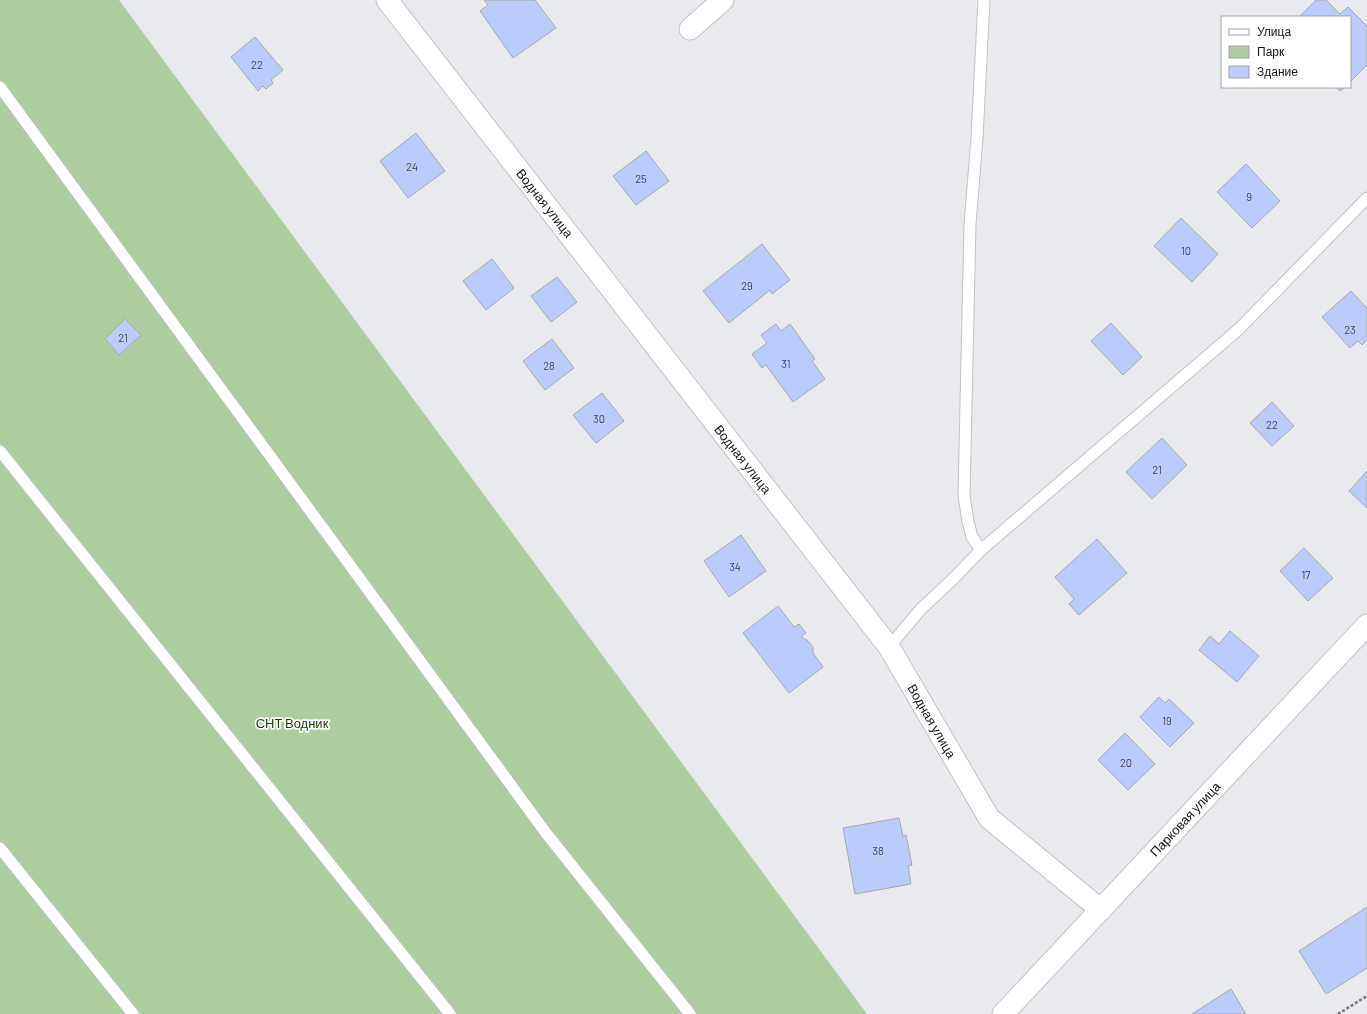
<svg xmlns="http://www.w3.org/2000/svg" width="1367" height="1014" font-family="Barlow,sans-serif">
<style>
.green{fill:#accd9e}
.building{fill:#b9ccfb;stroke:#a7a8ac}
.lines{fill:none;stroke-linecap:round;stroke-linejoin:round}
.service-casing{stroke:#c1c2c6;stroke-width:13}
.minor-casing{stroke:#c1c2c6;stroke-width:23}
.path{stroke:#757678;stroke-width:2.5;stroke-dasharray:3 2;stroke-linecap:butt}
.service{stroke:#fff;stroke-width:11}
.minor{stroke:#fff;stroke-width:21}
.labels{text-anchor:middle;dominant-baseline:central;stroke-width:3.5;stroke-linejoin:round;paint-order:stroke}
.number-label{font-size:11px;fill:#3f4451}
.street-label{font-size:13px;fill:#161618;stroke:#fff}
.park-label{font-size:13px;fill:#193d02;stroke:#fff}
</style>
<rect width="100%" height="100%" fill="#e8eaed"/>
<!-- green -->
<path class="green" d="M0,0h119l748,1014h-867z"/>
<!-- building -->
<g class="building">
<path d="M484,0h51l21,28 -43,30 -33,-47 8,-6z"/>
<path d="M1316,0h10l14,14 8,-7 19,19v39l-17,17v-65h-51z"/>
<path d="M255,37l28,33 -12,10 2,3 -7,6 -3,-3 -5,5 -27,-34z"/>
<path d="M1336,87h9l-5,4z"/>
<path d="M416,133l29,38 -37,27 -28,-37z"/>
<path d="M646,151l23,30 -33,24 -23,-29z"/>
<path d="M1246,164l34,37 -28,27 -35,-36z"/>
<path d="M1181,218l37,36 -26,28 -38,-36z"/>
<path d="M762,244l28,36 -18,14 -2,-4 -41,33 -26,-32z"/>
<path d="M492,259l22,29 -28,22 -23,-29z"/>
<path d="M557,277l20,25 -26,20 -20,-26z"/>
<path d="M1351,291l16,17v32l-5,5 -4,-4 -8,7 -28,-31z"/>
<path d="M125,319l16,16 -22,20 -14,-16z"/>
<path d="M1111,323l31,34 -19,18 -32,-34z"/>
<path d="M776,324l5,7 9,-7 25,35 -3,2 13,18 -32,23 -27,-37 -4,3 -10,-14 15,-11 -6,-8z"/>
<path d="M552,339l22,29 -29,22 -22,-29z"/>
<path d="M602,393l22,28 -28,22 -23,-28z"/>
<path d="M1272,402l22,24 -22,20 -22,-23z"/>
<path d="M1162,438l25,27 -35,34 -26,-27z"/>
<path d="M1367,471v37l-18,-17z"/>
<path d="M741,535l25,36 -37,26 -25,-36z"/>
<path d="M1097,539l30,34 -48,42 -10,-11 5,-5 -19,-22z"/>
<path d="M1304,548l29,30 -25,23 -28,-30z"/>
<path d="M778,606l16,21 5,-3 7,9 -5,4 6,3 6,7v6l10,14 -34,26 -46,-60z"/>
<path d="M1230,631l29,25 -22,26 -38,-32 11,-14 9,8z"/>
<path d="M1159,697l6,6 4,-4 25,24 -24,24 -30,-30z"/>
<path d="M1125,733l30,31 -27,26 -30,-30z"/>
<path d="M899,818l4,18 3,-1 6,30 -4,1 3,18 -56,10 -12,-66z"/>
<path d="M1367,907v61l-41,26 -27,-43z"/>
<path d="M1231,989l15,25h-54z"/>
</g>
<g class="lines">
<!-- service casing -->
<g class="service-casing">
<g id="service">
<path d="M0,87l546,746 144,181"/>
<path d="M0,451l450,563"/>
<path d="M981,550l-9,-13 -4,-16 -4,-25 6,-272 7,-86 7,-138"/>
<path d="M889,647l32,-38 33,-31 27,-28 258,-221 128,-131"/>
<path d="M0,848l133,166"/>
</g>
</g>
<!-- minor casing -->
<g class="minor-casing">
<g id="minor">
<path d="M387,0l502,647 100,171 112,92"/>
<path d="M690,29l33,-29"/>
<path d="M1003,1014l364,-389"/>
</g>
</g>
<!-- path -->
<path class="path" d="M1338,1014l29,-18"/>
<!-- service -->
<use href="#service" class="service"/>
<!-- minor -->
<use href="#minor" class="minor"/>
</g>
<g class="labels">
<!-- number labels -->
<g class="number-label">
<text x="257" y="64">22</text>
<text x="412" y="166">24</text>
<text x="641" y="178">25</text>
<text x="1249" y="196">9</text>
<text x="1186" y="250">10</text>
<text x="747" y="285">29</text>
<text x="1350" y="329">23</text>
<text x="123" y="337">21</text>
<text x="786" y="363">31</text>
<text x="549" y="365">28</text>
<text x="599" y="418">30</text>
<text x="1272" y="424">22</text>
<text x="1157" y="469">21</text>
<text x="735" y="566">34</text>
<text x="1306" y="574">17</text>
<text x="1167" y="720">19</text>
<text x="1126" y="762">20</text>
<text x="878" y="850">38</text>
</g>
<!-- street labels -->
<g class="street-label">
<text transform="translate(545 203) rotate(52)">Водная улица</text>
<text transform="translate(743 459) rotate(52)">Водная улица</text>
<text transform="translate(932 721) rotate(60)">Водная улица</text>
<text transform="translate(1185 819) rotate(-47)">Парковая улица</text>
</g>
<!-- park labels -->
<g class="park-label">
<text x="292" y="723">СНТ Водник</text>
</g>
</g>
<!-- legend -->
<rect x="1221" y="16" width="130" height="72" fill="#ffffff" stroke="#a2a2a3"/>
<rect x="1229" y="29" width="20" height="6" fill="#ffffff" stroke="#a2a2a3"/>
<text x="1257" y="36" font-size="12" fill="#161618">Улица</text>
<rect x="1229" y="46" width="20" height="12" fill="#accd9e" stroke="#a2a2a3"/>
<text x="1257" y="56" font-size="12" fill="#161618">Парк</text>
<rect x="1229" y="66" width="20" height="12" fill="#b9ccfb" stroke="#a2a2a3"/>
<text x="1257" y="76" font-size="12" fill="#161618">Здание</text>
</svg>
